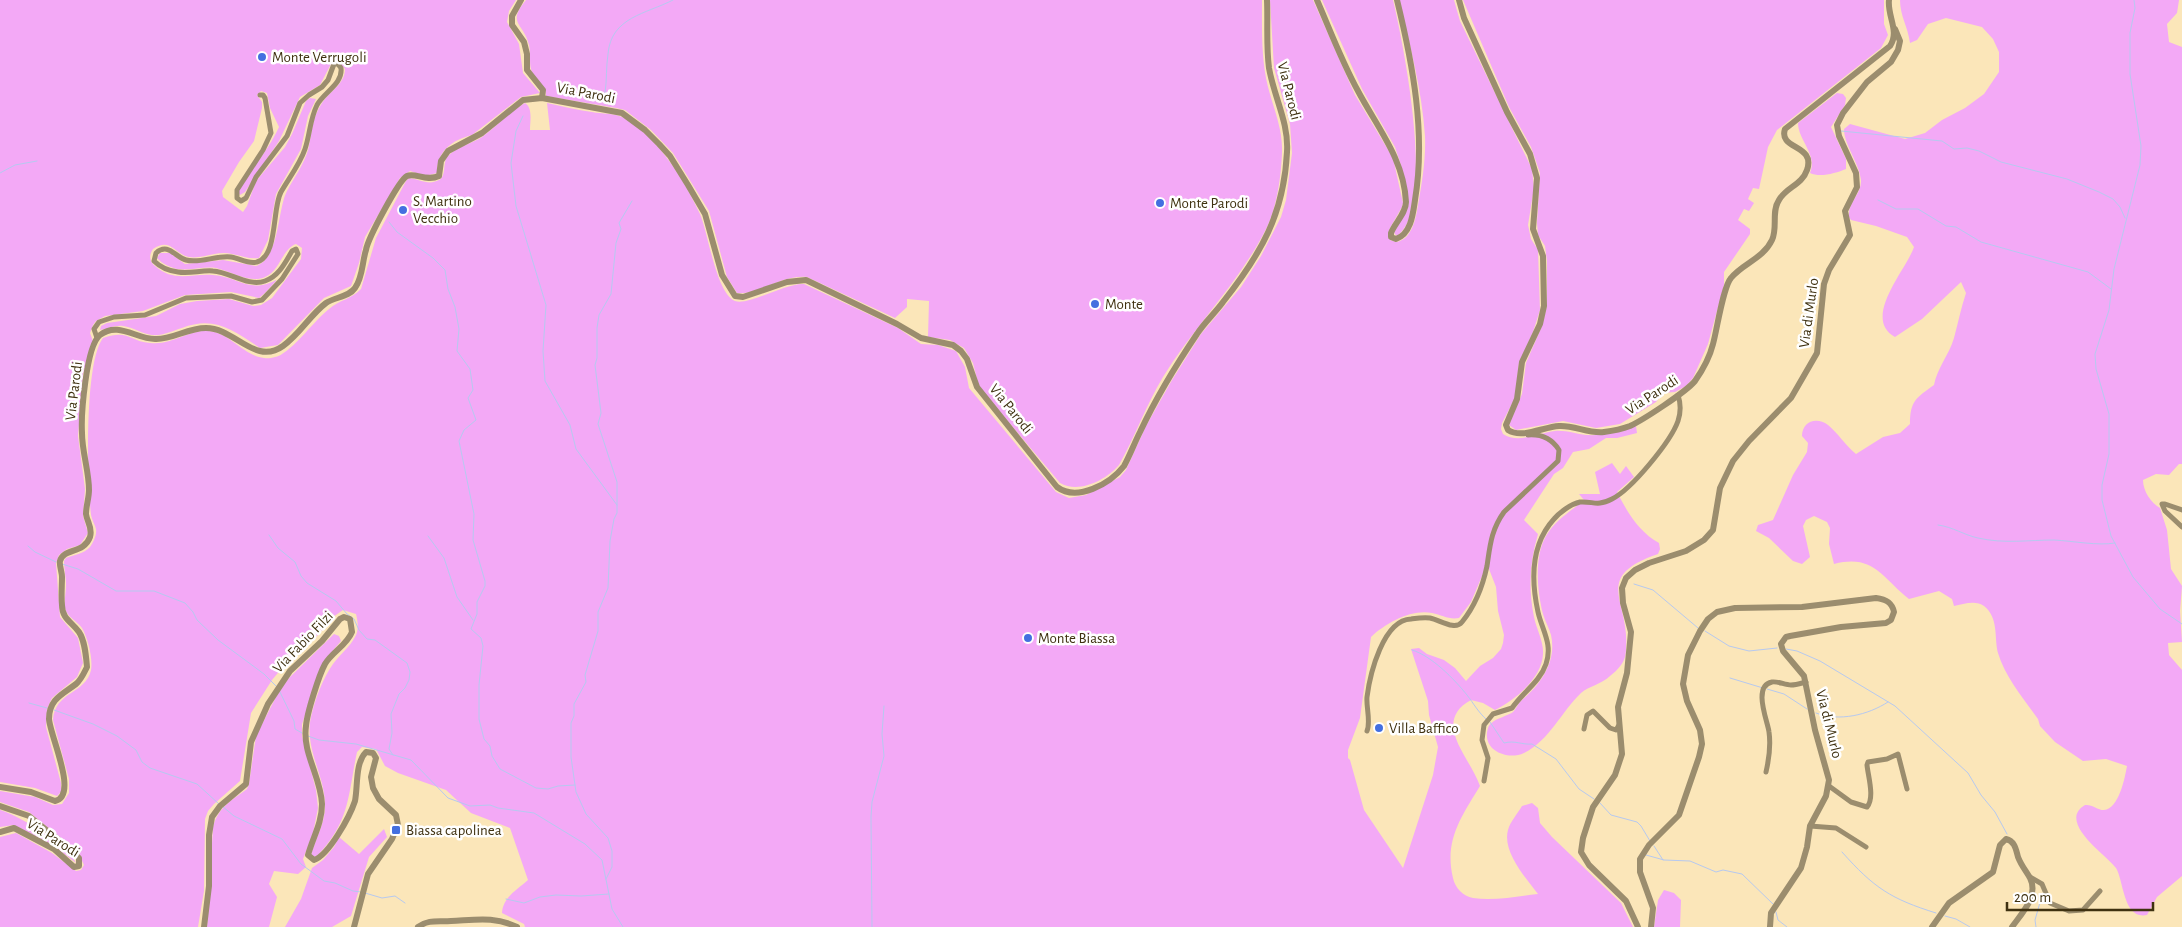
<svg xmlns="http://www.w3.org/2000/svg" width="2182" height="927" font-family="'Alegreya Sans',sans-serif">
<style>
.green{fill:#f3a9f6;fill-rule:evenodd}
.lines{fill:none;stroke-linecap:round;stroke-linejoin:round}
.stream{stroke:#b6c9f0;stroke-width:1}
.minor{stroke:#9b8d6e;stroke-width:5}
.tertiary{stroke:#9b8d6e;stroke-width:6}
.poi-dot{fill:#436fe0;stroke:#fff;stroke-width:2}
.labels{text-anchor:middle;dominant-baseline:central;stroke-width:5;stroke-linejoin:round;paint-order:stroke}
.poi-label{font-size:15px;fill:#3f3110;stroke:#fff;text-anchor:start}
.street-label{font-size:15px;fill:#3f3110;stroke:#fff}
</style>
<rect width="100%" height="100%" fill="#fbe6b9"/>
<!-- green -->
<g class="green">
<path d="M0,0h516l-7,11 -2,11 12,22 4,29 17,20 -19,4 -49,38c-20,5 -35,16 -35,38l-12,3 -15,-5 -10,7 -35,59 -6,26 -8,23 -27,12 -46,47 -18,3c-26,-17 -45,-33 -78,-20 -10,3 -19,8 -30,7 -10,-1 -19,-8 -29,-9 -8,-1 -16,3 -23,4l1,-4 6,-3 49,-7 24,-12 17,-3 32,-2 24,7 8,-1 11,-7 29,-39 1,-11 -6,-4c-14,5 -16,27 -31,33 -14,7 -35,-6 -49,-9 -12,-2 -26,3 -39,1 -7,-2 -15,-5 -20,-11l3,-5h10l15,11 38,-4 33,6c24,-8 21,-56 31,-75 7,-13 17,-27 21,-41 4,-16 4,-33 14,-47 8,-12 23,-19 23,-34l-7,-8 -6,1 -12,23 -20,12 -21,44 -34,51 -5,3 -2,-3c13,-23 30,-41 41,-65l-9,-19 -3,-15 -6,-2 -4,4 5,7v6l-8,33 -15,21 -17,29 1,6 20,15 4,-6 9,-25 29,-34 7,-13 14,-33 4,-3 6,1 -8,17 -7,33 -25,45 -8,46 -9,18c-11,2 -24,-5 -35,-5 -12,0 -24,6 -35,4 -15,-3 -18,-20 -36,-8 -4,6 -4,12 2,17 19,17 37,7 58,9 26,2 37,19 63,5v1l-11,12 -6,5 -28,-6 -46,3 -42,16 -38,5 -9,5 -3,4 -3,8 3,8 -10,33 -5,62 7,53 -2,27 5,17 -8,12 -13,4 -8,6 -3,8 4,54 18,21 5,25 -6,14 -25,21 -5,11 -1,18 15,56v9l-4,4 -22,-8 -35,-6z"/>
<path d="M526,0h736c0,29 -1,59 6,87 6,23 15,42 14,66 -1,24 -5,53 -15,74 -27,55 -72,98 -104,150 -17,28 -28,60 -44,88 -13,15 -40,29 -59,18l-81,-96 -6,-24 -9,-15 -14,-8 -22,-3 1,-36 -22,-2v8l-12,11 -88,-41c-26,-2 -51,19 -70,16l-10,-16 -18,-66 -36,-58 -22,-23 -26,-20 -9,-2 -70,-12c1,-12 -13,-16 -15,-27 -2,-7 0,-16 -2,-24 -5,-22 -23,-21 -3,-45z"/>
<path d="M1270,0h43l42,95 38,63 10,45 -1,4 -12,21 -2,7 2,5 6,2c16,-2 20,-24 22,-37 4,-22 8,-46 7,-69 -3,-46 -15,-91 -26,-136h55l6,21 72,148 2,19 -6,37 3,14 7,11 2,60 -7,22 -14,31 -4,35 -13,25 -1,6 2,5c15,10 36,-1 52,-3 11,-1 21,3 31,4 17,1 34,-3 50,-9l1,7 -20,5h-11l-17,11 -16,3 -10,16 -9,6 -30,46 14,14c-8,27 -10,54 -4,83 2,11 10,25 9,37 -1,24 -28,46 -48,56l-12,-7 -12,-3c-40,22 -1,57 9,86 -19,31 -36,55 -27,92 2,10 10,18 20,20 22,3 44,-2 65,-4 -12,-16 -36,-42 -30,-64 2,-8 10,-17 14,-24l10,-3 6,5 2,15 12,14 69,66 12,24h-1108l-1,-3 -22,-11c1,-16 15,-23 26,-33l-18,-52 -39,-15 -25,-23 -48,-17 -13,-7 -9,-17 -14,-2 -5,5c-9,43 -7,69 -39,103l-4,2 -3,-2c5,-18 15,-33 14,-52 -1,-29 -21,-56 -14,-86 4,-18 12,-39 22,-53 7,-10 17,-17 22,-27 4,-7 3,-15 1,-23l-13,-4 -10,7 -16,19 -25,20 -20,24 -21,33 -11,68 -26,23 -6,7 -3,8 -1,72 -6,36h-198v-90l16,-4 36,20 24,18 5,-1 3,-5 -6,-13 -49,-40 -29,-10v-11l35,6 18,8 9,-1 7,-11v-14l-16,-59c2,-29 33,-26 38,-50 2,-11 -3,-32 -9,-42 -5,-7 -15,-11 -17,-20 -1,-7 1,-16 1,-24 0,-7 -2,-15 -2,-23l2,-3c7,-3 18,-4 24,-11 3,-4 7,-12 6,-18 -1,-4 -4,-9 -5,-14 -4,-33 -7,-153 12,-177 25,-9 26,3 47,5 22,3 39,-14 59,-12 21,2 35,25 55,27 5,1 14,-1 18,-4 14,-8 33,-34 47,-45 10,-9 23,-10 32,-20l15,-51 30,-57 3,-3c11,1 19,8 30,2 8,-4 3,-18 9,-24 10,-10 23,-12 34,-19 15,-11 27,-25 43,-34 8,5 5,18 5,27h20l-3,-27c15,3 30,7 45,9 10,2 21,1 30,5 34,17 63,64 78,97 8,18 16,79 35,87 13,5 50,-18 69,-17l94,44 23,16 17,1 18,6 9,16 4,21 87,104 13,6 17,-3 34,-18 6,-7 20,-44 26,-46 29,-46 40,-47 20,-31 20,-39 5,-17 6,-47 -2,-29 -16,-56zM1485,569h4l7,18 2,24 6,24 -1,8 -2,6 -8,9 -13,8 -14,15 -11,-13 -11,-8 -17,-6 -8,-6 -8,1 17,52 1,14 9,32 -5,28 -30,93 -39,-58 -14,-50 -2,-2v-8l12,-32 11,-81c15,-14 40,-28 61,-24 10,2 17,7 27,5l12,-16z"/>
<path d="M1322,0h71c10,42 44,209 4,236l-3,-3 14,-28 -8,-43 -5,-15 -33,-58z"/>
<path d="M1463,0h421v24l4,11 -7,13 -104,82 -9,17 -9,42 -6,-1 -5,11 6,4 -5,8 -5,-2 -6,11 12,9v5l-26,38v13l-16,59 -15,34 -7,8 -11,6 -12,1 -7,9 -36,22 -24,4 -33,-7 -47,9 -7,-5 13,-31 4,-31 16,-37 5,-20v-45l-2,-15 -7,-11 -1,-12 3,-50 -9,-26 -22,-40z"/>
<path d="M1900,0h279l-2,13 -10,11 2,18 13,5v417h-3l-10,11 -13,-1 -13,6c0,11 8,23 17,28l7,22 4,39 11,17 -2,25 2,31 -14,1 1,12 13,15v206l-25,21 -10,18c-24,5 -23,-34 -31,-47 -8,-12 -60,-46 -31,-63 7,-1 12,5 19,5 15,-1 21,-33 23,-44l-21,-7 -23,2 -28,-19 -15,-16 -2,-7c-14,-20 -33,-42 -40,-66 -4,-16 1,-35 -14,-47 -8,-6 -21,-2 -30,0l-2,-7 -13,-8 -30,8c-28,-22 -35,-45 -75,-35l-5,-20 1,-16 -3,-6 -13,-6 -8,4 -3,6 7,31 -8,7 -9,-3 -24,-23 -13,-7 2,-6 15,-5 20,-45 14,-23 1,-9 -6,-7c0,-14 14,-20 26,-11 10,8 17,20 28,29l27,-17 17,-4 10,-9c0,-23 6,-26 24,-39 3,-17 15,-30 20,-47 4,-15 7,-30 12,-45l-5,-11 -39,37 -27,18c-34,-19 12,-68 19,-90l-7,-10 -31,-11 -25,-6 -2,-3c-2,-14 13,-23 12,-37 -2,-18 -17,-35 -17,-51l6,-5 55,15 20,-6 17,-13 23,-12 19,-14 15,-22v-20l-6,-13 -11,-12 -36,-9 -18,6 -11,16 -7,3c-2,-16 -10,-27 -10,-43z"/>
<path d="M1837,93l6,1 3,4 -1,7 -14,22 15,32v10c-10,4 -26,9 -36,4 8,-18 -12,-33 -12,-50z"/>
<path d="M1612,463l8,11 6,-8 8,11 -17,15c10,20 22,40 42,51l1,6 -2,5c-67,23 -28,47 -32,94 0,6 -1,12 -5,17 -3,4 -7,8 -11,11 -8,8 -21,10 -29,17 -20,19 -31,47 -57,60 -17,8 -43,-3 -36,-25 3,-9 18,-11 25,-16 4,-4 5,-9 9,-12 19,-16 35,-39 29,-65 -2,-7 -6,-14 -8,-21 -6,-23 -9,-58 3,-78 9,-16 24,-24 38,-36l-5,-6h21l-5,-22z"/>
<path d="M334,634l5,2 2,5 -17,20 -22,63v12l14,54 2,18 -5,25 -10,26 3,8 -8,7 -24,-3 -5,13 8,13 -8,30h-62l6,-100c6,-21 18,-26 34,-38l2,-5 7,-48 20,-39 12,-18z"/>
<path d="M0,810c18,5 70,36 76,53l-23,-18 -39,-20 -14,2z"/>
<path d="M384,829l3,8 -18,20 -18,59 -19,11h-47l16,-28 11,-31 11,-8 11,-13 5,-10 20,17z"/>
<path d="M1664,890l10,3 7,7 -1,27h-26l4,-27z"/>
</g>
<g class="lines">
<!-- stream -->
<g class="stream">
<path d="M2134,0l1,8 -5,25v41l11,72 -1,19 -26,104 -5,41 -14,44 1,15 13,45v40l-7,31v15l9,36 22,41 27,32 22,15"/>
<path d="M605,93c2,-13 1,-26 3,-39 3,-37 38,-40 65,-54"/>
<path d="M523,116l-7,15 -5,32 5,43 30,99 -3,46 2,30 25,44 6,24 41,56"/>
<path d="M1841,131l101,10 12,8 13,-1 12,3 22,11 66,17 32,13 14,7 7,8 5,11"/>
<path d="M0,173l15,-8 22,-4"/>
<path d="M1878,200l18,9h22l28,17 10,1 25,15 107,30 23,17"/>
<path d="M389,222l8,10 36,26 12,12 3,19 7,18 4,22 -2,22 13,18 3,21 -5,8 8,22 -12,10 -5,11 15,73 -1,26 12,41v5l-8,16v12l-6,15 10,9 2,8 -4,39v34l5,20 6,7 2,10 8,13 36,19 12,1 10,-3 17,-1"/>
<path d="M1938,525c15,2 26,10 40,13 26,6 51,2 76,2 19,1 44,6 61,3"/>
<path d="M269,535l9,13 17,14 6,14 6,7 29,18 11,13 7,5 5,11 8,9 8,1 32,23 3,9 -1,8 -4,8 -6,6 -8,20 1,19 -3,16 4,6"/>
<path d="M428,536l16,22 13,39 16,23"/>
<path d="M28,546l7,6 21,10"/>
<path d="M62,564l16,5 38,22h38l31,12 8,9 4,8 21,20 46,34 13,13"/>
<path d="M1634,584l19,6 45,38"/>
<path d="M1705,631l24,15 20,5 28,-3"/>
<path d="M1786,649l11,2 23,10 75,45 73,67 13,22 14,17 12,22"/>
<path d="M1412,650c20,6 42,29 55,45 7,9 11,17 20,25"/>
<path d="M1730,678l33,10"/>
<path d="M1767,689l17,5 23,15"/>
<path d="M279,690l15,31 1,8 7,4"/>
<path d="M29,703l18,5"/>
<path d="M54,710l39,14 24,12 19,14 6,12 8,6 47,16 22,20"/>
<path d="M1816,713c23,9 52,2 72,-11"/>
<path d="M1490,722l14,21c11,-3 18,2 28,1l24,15 23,30 15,10"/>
<path d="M308,736l11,4 37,4 55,16 37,38 22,8 20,-1 8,3 36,5 51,31 17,16 10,49 11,18"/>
<path d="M1600,803l11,12 26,7 4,4 9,15"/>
<path d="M222,806l12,10 48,23 19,25 23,17 11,2 18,8 8,1"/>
<path d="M1654,846l9,14"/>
<path d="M1842,852c32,36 49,47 94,61"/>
<path d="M1646,855l18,5 26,1 26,11 7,-2 19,4 31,30"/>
<path d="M606,879l6,-12v-16l-4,-13 -22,-24 -10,-22 -5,-35v-34l3,-7v-12l12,-22 -1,-7 13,-44v-19l10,-24 2,-47 4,-22 3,-6v-31l-19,-58 3,-11 -6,-48 2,-7v-30l2,-13 12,-21 5,-51 5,-14 -2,-6 13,-22"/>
<path d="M365,893l17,5 13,-2 10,7"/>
<path d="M506,899l18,4 16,-6 16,-2 25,1 28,-2"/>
<path d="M1776,912l2,8 9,7"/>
<path d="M1945,916l11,3 14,8"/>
<path d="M872,927l-1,-110 1,-15 12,-46 -2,-22 2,-28"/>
<path d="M2036,927l-1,-7 6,-21"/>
</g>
<!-- minor -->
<g class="minor">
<path d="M97,338l-3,-9 5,-7 15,-5 31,-2 41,-17 45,-2 21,6 10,-2 20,-21 16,-25 -2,-5 -4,2c-7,12 -13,25 -27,30 -17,6 -35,-9 -52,-10 -12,-1 -23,3 -35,1 -8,-1 -18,-5 -24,-11l2,-8c12,-11 19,4 30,7 14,4 30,-5 45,-3 8,1 18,8 26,5 21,-6 15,-54 24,-70 8,-14 19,-28 24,-43 5,-15 5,-30 12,-44 7,-13 26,-21 24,-37l-3,-4h-4l-6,16 -6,7 -13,8 -9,8 -13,33 -31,41 -10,21 -5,3 -4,-3v-8l26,-40 8,-17 -6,-35 -2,-3h-3"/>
<path d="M2182,510l-17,-6h-3l3,7 17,16"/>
<path d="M1584,729l3,-14 6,-4 17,17 6,2 3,-5"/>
<path d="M1367,731c4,-9 -1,-24 0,-34 3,-23 16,-77 44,-78 7,-1 13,-2 19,-1 10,2 25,13 32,4 13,-16 21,-37 25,-56 3,-20 4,-36 17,-54l54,-51 1,-11c-7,-11 -18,-16 -31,-15"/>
<path d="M1766,772c3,-13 5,-26 3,-40 -1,-10 -17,-46 3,-50 6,-1 13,3 19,3 5,0 11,-2 15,-3"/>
<path d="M1484,781l4,-23 -6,-18 2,-15 9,-11 19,-6c10,-15 28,-26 34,-44 7,-20 -4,-34 -8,-52 -7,-32 -7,-68 16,-93 6,-7 17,-15 26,-17 14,-1 16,5 32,-3 20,-10 59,-58 66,-78 3,-9 3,-17 0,-26"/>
<path d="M1829,786l22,16 16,5c8,-9 1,-31 0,-42l1,-3 19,-3 11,-5 9,35"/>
<path d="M1810,826l26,2 30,19"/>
<path d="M2030,877l12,7 8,19 19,8 14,-1 17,-19"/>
</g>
<!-- tertiary -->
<g class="tertiary">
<path d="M521,0l-9,16v9l12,17 3,12v16l16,20 -1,8"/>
<path d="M1317,0c13,30 25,62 41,91 19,36 46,68 48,111 0,11 -11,21 -15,31v4l5,2c15,-5 17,-25 19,-39 11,-66 -2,-135 -18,-200"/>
<path d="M1459,0l5,18 43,94 23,42 7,24 -4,51 10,27 1,50 -4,18 -18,38 -5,37 -11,26 2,5c14,9 35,-3 51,-4 15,-1 30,8 45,6 8,-1 18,-3 26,-6 13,-6 56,-34 65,-45 7,-10 15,-25 18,-37 4,-14 10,-57 18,-66 12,-15 32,-19 41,-38 6,-13 -1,-28 7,-40 7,-13 23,-15 28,-30 9,-26 -29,-20 -22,-41l105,-83c10,-15 -3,-30 -1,-46"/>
<path d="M0,787l31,5 24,9c24,-5 -5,-65 -6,-82 0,-20 14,-25 27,-35 5,-4 8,-11 11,-17 -1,-11 -2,-26 -8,-35 -7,-10 -17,-13 -17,-27 -1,-9 0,-19 0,-28 0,-5 -3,-12 -2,-16 3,-13 24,-7 30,-24 3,-9 -3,-15 -4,-23 0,-8 3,-16 3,-24 0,-19 -7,-38 -7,-57 -1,-18 4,-87 18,-98 18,-14 36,4 55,4 17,1 32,-11 51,-11 29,0 49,38 77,18 17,-12 27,-31 43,-43 9,-6 23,-6 29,-15 8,-11 7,-26 11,-38 2,-12 33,-70 41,-74 8,-4 19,6 32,0l2,-15 7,-10 34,-18 41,-33 19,-2 80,15 23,17 14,14 11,12 18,29 17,29 17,61 13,21 8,1 44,-15 19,-2 91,44 24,14 32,7 8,6 6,8 10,28 80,100c20,15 53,-3 67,-21 6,-11 10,-22 16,-34 16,-34 36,-67 57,-98 7,-11 18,-21 26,-32 38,-48 61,-88 64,-150 2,-29 -13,-55 -18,-84 -3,-23 -1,-45 -2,-68"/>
<path d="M0,806l29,10 40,32 10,10v8l-5,1 -20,-18 -40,-21 -14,4"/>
<path d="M204,927l5,-41v-51l3,-18 8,-11 26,-22 5,-42 17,-38 22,-33 32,-30 18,-22 4,-2 6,2 2,13c-5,13 -20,20 -27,32 -6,11 -18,49 -19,62 -4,27 15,51 16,78 0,19 -9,33 -14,51l6,5c15,-5 36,-44 41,-59 3,-15 0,-38 11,-49l7,1 3,5 -5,19 2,11 6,11 17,16 2,10 -6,14 -24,35 -14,53"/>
<path d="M418,927c11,-8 20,-5 33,-6 24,-1 44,-5 66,6"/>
<path d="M1638,927l-12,-26 -37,-36 -8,-13 2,-14 10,-31 22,-32 7,-21 -4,-47 9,-34 4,-41 -8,-29 -1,-15 4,-10 9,-8 14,-7 37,-12 18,-11 9,-10 7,-42 13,-27 16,-20 42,-43 26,-45 7,-69 5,-14 21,-35 -5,-24 12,-24 -1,-14 -17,-37 -2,-11 6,-12 24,-31 24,-20 7,-12 2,-9 -5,-12"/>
<path d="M1651,927l2,-19 -13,-36v-13l9,-14 30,-30 20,-58 3,-13 -2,-14 -13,-29 -4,-17 5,-29 12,-24 8,-12 9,-7 18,-4 67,-1 74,-9c9,1 16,4 18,14l-3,8 -5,3 -45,4 -51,9 -4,1 -5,7 2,7 21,25 11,54 14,50 -3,16 -16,30 -3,21 -6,21 -30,45 -1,14"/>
<path d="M1932,927l17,-24 44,-31 7,-27 6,-6c9,2 10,11 12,18 3,8 8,14 12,21 9,18 -8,35 -18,49"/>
</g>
</g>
<!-- markers -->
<g class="poi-dot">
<circle cx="262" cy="57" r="5"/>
<circle cx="1160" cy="203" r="5"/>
<circle cx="403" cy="210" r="5"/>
<circle cx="1095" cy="304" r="5"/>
<circle cx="1028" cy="638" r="5"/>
<circle cx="1379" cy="728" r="5"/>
<rect x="391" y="825" width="10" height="10" rx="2.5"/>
</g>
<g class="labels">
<!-- poi labels -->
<g class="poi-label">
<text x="272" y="57">Monte Verrugoli</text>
<text x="413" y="201">S. Martino<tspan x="413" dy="17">Vecchio</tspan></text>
<text x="1170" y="203">Monte Parodi</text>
<text x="1105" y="304">Monte</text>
<text x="1038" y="638">Monte Biassa</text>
<text x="1389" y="728">Villa Baffico</text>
<text x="406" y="830">Biassa capolinea</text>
</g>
<!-- street labels -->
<g class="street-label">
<text transform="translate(1289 91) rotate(76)">Via Parodi</text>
<text transform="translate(586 93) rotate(11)">Via Parodi</text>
<text transform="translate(1809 313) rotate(-82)">Via di Murlo</text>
<text transform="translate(74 391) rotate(-83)">Via Parodi</text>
<text transform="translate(1652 395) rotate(-33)">Via Parodi</text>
<text transform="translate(1011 409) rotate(51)">Via Parodi</text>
<text transform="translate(303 642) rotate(-46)">Via Fabio Filzi</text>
<text transform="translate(1829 724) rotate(76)">Via di Murlo</text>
<text transform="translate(53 838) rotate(32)">Via Parodi</text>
</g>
</g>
<!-- scale -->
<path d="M2007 902v8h146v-8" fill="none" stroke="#3f3110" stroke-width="2.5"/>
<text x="2014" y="902" font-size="15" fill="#3f3110" stroke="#ffffff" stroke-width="4" paint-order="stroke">200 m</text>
</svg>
